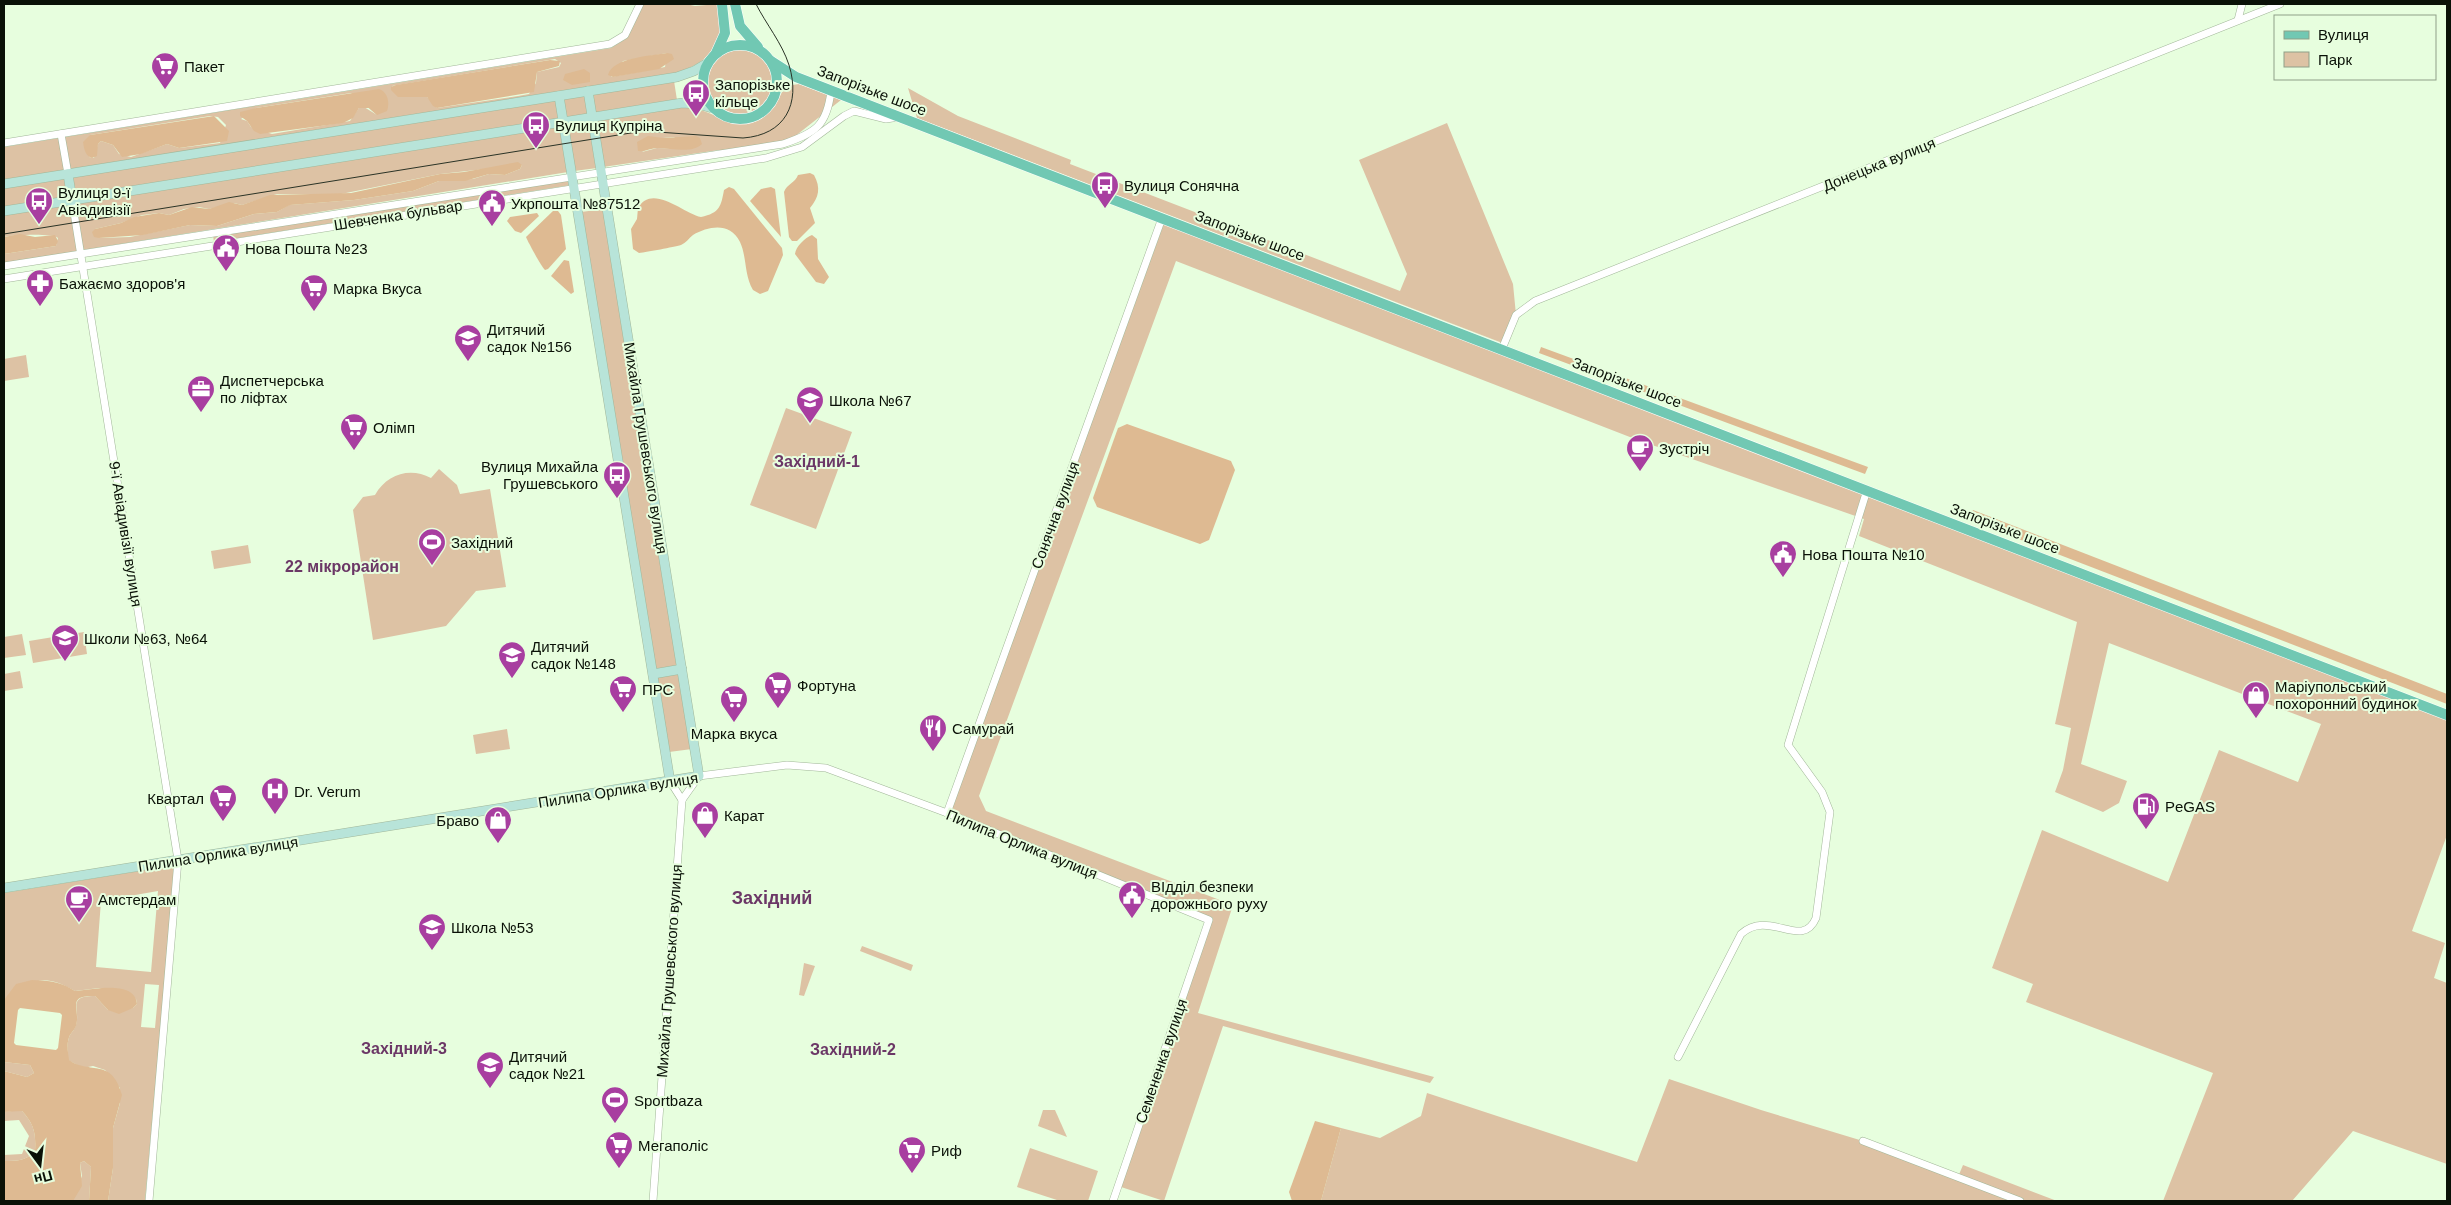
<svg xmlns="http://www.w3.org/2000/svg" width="2451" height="1205" font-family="Arial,sans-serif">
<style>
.green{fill:#ddc2a4;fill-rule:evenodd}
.forest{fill:#deba92;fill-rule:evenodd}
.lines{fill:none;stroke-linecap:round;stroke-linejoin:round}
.street-casing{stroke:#a2b799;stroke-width:8}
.secondary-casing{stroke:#a2b799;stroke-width:10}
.primary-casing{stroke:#fff;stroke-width:11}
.street{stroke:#fff;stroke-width:7}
.secondary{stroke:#b8e4d9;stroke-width:9}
.primary{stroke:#71c8b3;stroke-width:10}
.tram{stroke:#2a3326;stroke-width:1}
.labels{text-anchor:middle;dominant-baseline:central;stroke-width:4;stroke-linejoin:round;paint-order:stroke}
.poi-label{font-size:15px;fill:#0a1107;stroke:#e7fede;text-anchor:start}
.street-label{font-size:15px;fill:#0a1107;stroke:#e7fede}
.neighbourhood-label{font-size:16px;font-weight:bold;fill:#6b3766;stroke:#e7fede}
.quarter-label{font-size:18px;font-weight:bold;fill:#6b3766;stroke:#e7fede}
</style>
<rect width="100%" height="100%" fill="#e7fede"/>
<!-- green -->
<g class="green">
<path d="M643,4h43l9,2 23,-2c0,8 4,19 3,28 -3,22 -26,35 -45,41l-606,96 -5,-32 546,-89 16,-10zM667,53l-2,14 -54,10 12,-16zM555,59l6,4 -2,4 -22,5 -1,11 -7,11 -11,2 -81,12 -10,-11h-24l-11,-11zM351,93l26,22 -13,-8 -5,1 -9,13 -78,13 -21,-7 -4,-6 -6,-2 15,-11zM210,116l8,1 8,8 -6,18 -41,5 -12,-4 -36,13 -12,-3 -6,-9 -12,-4 -3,3 -4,14 -5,-1 1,-22z"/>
<circle cx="740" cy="82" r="32"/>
<path d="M674,81l3,19 -82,13 -3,-19z"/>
<path d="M799,84l42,16 -52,41 -37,9h-33l-116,17 -7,-46c27,-5 60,-14 87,-14 32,0 60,36 89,2 6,-7 8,-15 14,-23zM674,137l16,12 -33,-1 -15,4 21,-14z"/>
<path d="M908,88l50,28 113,44 -1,4 330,127 7,-17 -48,-114 88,-37 66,161 3,31 -11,29 -588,-226z"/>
<path d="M586,95l3,19 -24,4 -3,-19z"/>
<path d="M557,100l3,19 -485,77 -3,-19z"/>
<path d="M590,121l7,47 -23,3 -8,-46z"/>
<path d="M560,126l8,46 -485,78 -7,-47zM522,165l-2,4 -15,6 -16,-1 -16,5 -34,2 -26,10 -59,9 -65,5 -12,7 -23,2 -37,12 -27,-1 -60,12 -31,1 -4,-9 26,-6 21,-8 17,-2 10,2 15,-6 15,-2 10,2 25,-6 8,2 35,-11h64l99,-20z"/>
<path d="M59,138l5,32 -60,10v-33z"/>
<path d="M65,178l3,19 -64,10v-19z"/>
<path d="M569,178l2,7 -357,57 -1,-7z"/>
<path d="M69,204l8,47 -73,12v-9l52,-8 2,-8c-6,-5 -45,-3 -54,-1v-22z"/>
<path d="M604,209l74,457 -23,4 -74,-458z"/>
<path d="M1164,223l1283,496v116l-35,96 33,12 -11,35 13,5v181l-94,-33 -61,70h-129l50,-128 -187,-71 7,-18 -41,-16 50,-138 126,52 51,-132 79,32 23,-58 -212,-81 -28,121 46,17 -8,22 -16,9 -48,-20 8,-22 8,-42 -16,-4 22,-102 -218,-86 5,-17 -229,-80 -459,-178 -197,535 7,15 247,94 -35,108 236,64 -4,6 -207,-57 -59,175 -43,-14 92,-269 -262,-107z"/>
<path d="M26,355l3,22 -25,4v-22z"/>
<path d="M786,408l66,24 -36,97 -66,-24z"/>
<path d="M439,469l18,16 3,9 30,-5 16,98 -30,4 -30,35 -73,14 -20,-130 10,-13 12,-2c12,-21 35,-28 56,-17z"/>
<path d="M248,545l3,18 -37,6 -3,-18z"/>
<path d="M84,632l3,22 -54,9 -4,-22z"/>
<path d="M22,634l4,21 -22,3v-21z"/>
<path d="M20,671l3,17 -19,3v-17z"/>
<path d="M679,674l13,75 -23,3 -12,-75z"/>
<path d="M507,729l3,20 -34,5 -3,-19z"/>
<path d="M175,865l-30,336h-37l5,-33v-40l7,-25v-15l-15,-18 -12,-4 -10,2 -15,-8c0,-8 -2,-17 2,-25 2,-3 5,-6 6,-10 5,-16 -10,-29 19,-29l13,14 25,-2 4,-4 -1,-5 -37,-11 -24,3c-33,-19 -42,-11 -71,9v-107zM158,891l-7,81 -55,-5 5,-66zM145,984l14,1 -4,43 -14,-1z"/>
<path d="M862,946l51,19 -2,6 -51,-20z"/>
<path d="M804,963l11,3 -11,30 -5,-1z"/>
<path d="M4,1062l26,3 4,8 -7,4 -23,-6z"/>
<path d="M1669,1079l92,31 102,31 95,36 5,-12 94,36h-736l20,-73 39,10 41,-22 6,-23 210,69z"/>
<path d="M1043,1110h12l12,27 -29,-11z"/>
<path d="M12,1111h10c12,13 14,22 13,40 -9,10 -18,10 -31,10v-6l18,-1 7,-18 -10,-16 -15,1v-9z"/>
<path d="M1030,1148l68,23 -10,30h-28l-43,-14z"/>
<path d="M84,1161l7,6 -2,34h-17l10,-25 -2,-13z"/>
</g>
<!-- forest -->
<g class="forest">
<path d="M667,53l5,1 2,5 -15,10 -46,8 -5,-2c5,-18 43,-19 59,-22z"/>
<path d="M550,60l10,1 -1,5 -22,6 -3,20 -97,16 -4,-2 -6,-9h-29l-7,-7v-3l5,-2z"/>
<path d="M584,69l6,4v9l-18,3 -9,-5 2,-6z"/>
<path d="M379,89c9,3 11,14 8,22l-10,4 -8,-7h-10l-6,10 -10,5 -83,11 -6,-3 -7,-10 -7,-5v-4l16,-4z"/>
<path d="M214,116l15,15 -2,10 -48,7 -12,-4 -26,10 -19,3 -9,-12 -12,-4 -3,3 -1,12 -5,2c-7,-2 -8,-10 -9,-16l7,-7z"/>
<path d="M648,136l15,2 33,-2 4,2 2,6c-10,10 -31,4 -44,4 -7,0 -13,4 -20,3l-1,-9z"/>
<path d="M518,162l4,3 -2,4 -15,6 -16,-1 -24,7h-26l-26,10 -59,9 -64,5 -13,7 -23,2 -37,12 -27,-1 -47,10 -44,3 -5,-1 -2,-5 3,-3 26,-6 13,-6 25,-4 10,2 23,-8 17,2 20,-7 13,3 28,-10 81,-2 89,-19 24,-2z"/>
<path d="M810,173l4,2c7,13 5,22 -4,33l5,15 -18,18h-5l-3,-4 -5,-45c3,-8 11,-9 14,-17z"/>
<path d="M729,187l5,2 48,59 1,7 -15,36 -8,3 -7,-4c-9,-15 -6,-33 -13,-48 -10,-20 -31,-16 -47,-7 -4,3 -7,8 -12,10 -8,2 -33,7 -42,8l-6,-4 -2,-20 6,-10 1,-11c14,-25 45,5 63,9 19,-4 20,-11 23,-27z"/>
<path d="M771,187l4,2 6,48 -31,-36 11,-12z"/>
<path d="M553,211h5l3,4 5,34 -18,20 -3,1c-4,-4 -17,-28 -19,-33z"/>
<path d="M537,213l2,3 -18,17 -6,-2 -8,-10 3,-4z"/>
<path d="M20,234l15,3 20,-2 3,6 -2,5 -52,8v-17z"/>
<path d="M812,235l5,4 1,20 11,18 -5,7 -8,-2 -21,-28c1,-8 10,-16 17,-19z"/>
<path d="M564,260l5,1 5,31 -3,2 -20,-18z"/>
<path d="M1541,347l327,120 -3,7 -326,-121z"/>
<path d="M1127,424l104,37 4,9 -26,70 -9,4 -103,-37 -4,-9 25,-70z"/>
<path d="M1973,510l474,184v10l-478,-184z"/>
<path d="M32,980c19,1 27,1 43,11 16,-1 60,-12 62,13l-4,4 -14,6 -11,-4 -13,-14c-30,-1 -14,13 -19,30 -1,3 -4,6 -6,9 -4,8 -2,17 -1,25 21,15 43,-3 53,35l-9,33v40l-5,33h-19l2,-34 -7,-6 -4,2 2,23 -9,15h-69v-40c13,0 22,0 31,-10 1,-18 -1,-27 -13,-40l-18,1v-41l23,6 7,-4 -4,-8 -26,-3v-62l12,-16zM20,1008l40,5 2,2 -4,33 -2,2 -40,-5 -2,-2 4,-33z"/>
<path d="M1315,1121l26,7 -20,73h-29l-3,-9z"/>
</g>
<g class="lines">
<!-- street casing -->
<g class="street-casing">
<g id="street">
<path d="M2238,20l4,-16"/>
<path d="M61,134l7,40"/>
<path d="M4,143l606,-99 15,-9 15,-31"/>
<path d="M72,200l106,660 -29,341"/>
<path d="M4,266l779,-122c32,-11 44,-18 48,-53"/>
<path d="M4,279l762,-121 36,-11 42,-31 10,-5 32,8 13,-2"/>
<path d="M1502,349l14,-34 19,-14 745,-297"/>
<path d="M670,781l12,19"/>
<path d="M947,813l215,-595"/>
<path d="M1678,1057l63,-123c28,-26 61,17 75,-16l14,-106 -8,-20 -34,-47 79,-255"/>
<path d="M1863,1141l157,60"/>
<path d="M653,1201l29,-401 17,-24 88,-11 39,3 121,45 262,107 -96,281"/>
</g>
</g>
<!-- secondary casing -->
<g class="secondary-casing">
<g id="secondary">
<path d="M559,96l111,685"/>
<path d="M68,174l4,26"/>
<path d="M4,184l673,-107 17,-6 15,-9"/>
<path d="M4,211l678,-108 16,1 17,5"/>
<path d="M653,674l29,-5"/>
<path d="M4,888l695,-112 -111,-685"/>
</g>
</g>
<!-- primary casing -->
<g class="primary-casing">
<g id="primary">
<path d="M735,4l5,22 18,21"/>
<circle cx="740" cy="82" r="37"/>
<path d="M716,53l9,-20 -3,-29"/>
<path d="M771,61l25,16 31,12 1620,626"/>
</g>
</g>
<!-- street -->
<use href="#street" class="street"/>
<!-- secondary -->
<use href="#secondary" class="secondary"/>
<!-- primary -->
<use href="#primary" class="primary"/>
<!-- tram -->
<path class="tram" d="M4,234l639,-103 100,7c42,-3 58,-34 46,-73 -7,-22 -23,-41 -33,-61"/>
</g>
<!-- icons -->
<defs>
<g id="supermarket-pin" transform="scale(1.4375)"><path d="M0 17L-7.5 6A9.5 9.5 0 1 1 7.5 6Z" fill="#a83ea0" stroke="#e7fede"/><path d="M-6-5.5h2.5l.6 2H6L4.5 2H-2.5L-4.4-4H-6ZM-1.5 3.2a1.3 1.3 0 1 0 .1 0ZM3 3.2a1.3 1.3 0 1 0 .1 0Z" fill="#fff"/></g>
<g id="bus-pin" transform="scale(1.4375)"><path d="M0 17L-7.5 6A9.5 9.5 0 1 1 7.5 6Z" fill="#a83ea0" stroke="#e7fede"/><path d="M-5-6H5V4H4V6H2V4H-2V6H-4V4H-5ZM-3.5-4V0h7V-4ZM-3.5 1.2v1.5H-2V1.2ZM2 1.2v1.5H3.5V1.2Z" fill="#fff"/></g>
<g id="civic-pin" transform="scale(1.4375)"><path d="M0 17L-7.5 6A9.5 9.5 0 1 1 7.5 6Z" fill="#a83ea0" stroke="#e7fede"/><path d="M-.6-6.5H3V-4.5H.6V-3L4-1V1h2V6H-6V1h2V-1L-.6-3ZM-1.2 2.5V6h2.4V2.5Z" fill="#fff"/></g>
<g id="pharmacy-pin" transform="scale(1.4375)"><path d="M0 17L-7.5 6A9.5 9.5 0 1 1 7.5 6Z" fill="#a83ea0" stroke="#e7fede"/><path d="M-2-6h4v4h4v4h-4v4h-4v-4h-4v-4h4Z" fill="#fff"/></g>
<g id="school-pin" transform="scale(1.4375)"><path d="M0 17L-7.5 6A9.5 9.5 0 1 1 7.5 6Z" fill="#a83ea0" stroke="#e7fede"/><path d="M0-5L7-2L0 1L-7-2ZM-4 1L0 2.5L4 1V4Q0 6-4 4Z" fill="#fff"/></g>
<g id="office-pin" transform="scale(1.4375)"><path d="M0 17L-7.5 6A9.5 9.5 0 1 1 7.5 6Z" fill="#a83ea0" stroke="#e7fede"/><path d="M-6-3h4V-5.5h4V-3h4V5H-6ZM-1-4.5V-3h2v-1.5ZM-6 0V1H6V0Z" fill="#fff"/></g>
<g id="cafe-pin" transform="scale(1.4375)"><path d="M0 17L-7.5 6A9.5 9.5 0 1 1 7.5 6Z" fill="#a83ea0" stroke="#e7fede"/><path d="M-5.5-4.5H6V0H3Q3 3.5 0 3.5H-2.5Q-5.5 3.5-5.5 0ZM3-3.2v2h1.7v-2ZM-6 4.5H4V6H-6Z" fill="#fff"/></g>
<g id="stadium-pin" transform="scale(1.4375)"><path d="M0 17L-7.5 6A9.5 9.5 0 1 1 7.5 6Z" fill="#a83ea0" stroke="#e7fede"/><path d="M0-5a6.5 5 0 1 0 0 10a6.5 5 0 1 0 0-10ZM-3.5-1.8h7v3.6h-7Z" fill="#fff"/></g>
<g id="shop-pin" transform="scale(1.4375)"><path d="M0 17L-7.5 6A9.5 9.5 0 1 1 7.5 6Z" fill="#a83ea0" stroke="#e7fede"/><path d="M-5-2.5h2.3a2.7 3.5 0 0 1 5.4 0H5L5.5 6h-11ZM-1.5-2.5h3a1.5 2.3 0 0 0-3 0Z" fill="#fff"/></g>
<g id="restaurant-pin" transform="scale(1.4375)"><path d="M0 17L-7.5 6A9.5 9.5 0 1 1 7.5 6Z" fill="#a83ea0" stroke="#e7fede"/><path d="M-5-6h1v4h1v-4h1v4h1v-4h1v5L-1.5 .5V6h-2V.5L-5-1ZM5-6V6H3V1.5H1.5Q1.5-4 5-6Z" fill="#fff"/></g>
<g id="hospital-pin" transform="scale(1.4375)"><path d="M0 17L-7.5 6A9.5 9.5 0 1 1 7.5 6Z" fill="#a83ea0" stroke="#e7fede"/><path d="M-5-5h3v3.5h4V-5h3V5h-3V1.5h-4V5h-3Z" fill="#fff"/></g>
<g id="fuel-pin" transform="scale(1.4375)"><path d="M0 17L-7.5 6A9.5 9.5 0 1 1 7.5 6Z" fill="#a83ea0" stroke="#e7fede"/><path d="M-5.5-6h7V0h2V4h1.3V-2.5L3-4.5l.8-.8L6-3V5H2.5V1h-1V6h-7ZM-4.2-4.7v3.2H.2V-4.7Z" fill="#fff"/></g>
</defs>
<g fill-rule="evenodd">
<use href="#supermarket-pin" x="165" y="66"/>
<use href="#bus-pin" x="696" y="93"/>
<use href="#bus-pin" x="536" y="125"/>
<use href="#bus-pin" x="1105" y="185"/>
<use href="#bus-pin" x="39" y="201"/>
<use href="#civic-pin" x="492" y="203"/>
<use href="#civic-pin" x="226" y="248"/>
<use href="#pharmacy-pin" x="40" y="283"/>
<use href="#supermarket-pin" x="314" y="288"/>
<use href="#school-pin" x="468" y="338"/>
<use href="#office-pin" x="201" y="389"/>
<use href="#school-pin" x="810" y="400"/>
<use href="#supermarket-pin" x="354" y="427"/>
<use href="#cafe-pin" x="1640" y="448"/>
<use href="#bus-pin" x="617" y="475"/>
<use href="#stadium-pin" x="432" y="542"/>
<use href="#civic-pin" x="1783" y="554"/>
<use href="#school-pin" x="65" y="638"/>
<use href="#school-pin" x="512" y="655"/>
<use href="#supermarket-pin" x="778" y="685"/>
<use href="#supermarket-pin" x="623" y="689"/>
<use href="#shop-pin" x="2256" y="695"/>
<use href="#supermarket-pin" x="734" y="699"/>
<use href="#restaurant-pin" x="933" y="728"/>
<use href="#hospital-pin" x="275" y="791"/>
<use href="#supermarket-pin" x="223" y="798"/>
<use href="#fuel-pin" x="2146" y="806"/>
<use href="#shop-pin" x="705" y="815"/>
<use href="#shop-pin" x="498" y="820"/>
<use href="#civic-pin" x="1132" y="895"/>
<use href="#cafe-pin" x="79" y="899"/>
<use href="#school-pin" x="432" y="927"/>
<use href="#school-pin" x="490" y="1065"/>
<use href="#stadium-pin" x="615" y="1100"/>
<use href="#supermarket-pin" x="619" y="1145"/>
<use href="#supermarket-pin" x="912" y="1150"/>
</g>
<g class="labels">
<!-- poi labels -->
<g class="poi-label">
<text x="184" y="66">Пакет</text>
<text x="715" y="84">Запорізьке<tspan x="715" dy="17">кільце</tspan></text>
<text x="555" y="125">Вулиця Купріна</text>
<text x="1124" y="185">Вулиця Сонячна</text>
<text x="58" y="192">Вулиця 9-ї<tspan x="58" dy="17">Авіадивізії</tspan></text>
<text x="511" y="203">Укрпошта №87512</text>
<text x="245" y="248">Нова Пошта №23</text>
<text x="59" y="283">Бажаємо здоров'я</text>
<text x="333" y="288">Марка Вкуса</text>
<text x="487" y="329">Дитячий<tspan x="487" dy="17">садок №156</tspan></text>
<text x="220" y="380">Диспетчерська<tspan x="220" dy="17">по ліфтах</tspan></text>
<text x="829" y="400">Школа №67</text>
<text x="373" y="427">Олімп</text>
<text x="1659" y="448">Зустріч</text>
<text x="598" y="466" text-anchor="end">Вулиця Михайла<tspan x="598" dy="17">Грушевського</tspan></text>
<text x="451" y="542">Західний</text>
<text x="1802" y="554">Нова Пошта №10</text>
<text x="84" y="638">Школи №63, №64</text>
<text x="531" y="646">Дитячий<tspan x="531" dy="17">садок №148</tspan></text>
<text x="797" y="685">Фортуна</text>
<text x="2275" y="686">Маріупольський<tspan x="2275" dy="17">похоронний будинок</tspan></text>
<text x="642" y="689">ПРС</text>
<text x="952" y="728">Самурай</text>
<text x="734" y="733" text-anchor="middle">Марка вкуса</text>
<text x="294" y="791">Dr. Verum</text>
<text x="204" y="798" text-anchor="end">Квартал</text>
<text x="2165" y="806">PeGAS</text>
<text x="724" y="815">Карат</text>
<text x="479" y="820" text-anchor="end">Браво</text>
<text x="1151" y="886">ВІдділ безпеки<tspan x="1151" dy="17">дорожнього руху</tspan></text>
<text x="98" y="899">Амстердам</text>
<text x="451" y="927">Школа №53</text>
<text x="509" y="1056">Дитячий<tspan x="509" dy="17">садок №21</tspan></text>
<text x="634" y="1100">Sportbaza</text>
<text x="638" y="1145">Мегаполіс</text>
<text x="931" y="1150">Риф</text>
</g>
<!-- street labels -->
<g class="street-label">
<text transform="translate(872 90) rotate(21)">Запорізьке шосе</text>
<text transform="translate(1879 164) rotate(-22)">Донецька вулиця</text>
<text transform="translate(398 215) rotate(-9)">Шевченка бульвар</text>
<text transform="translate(1250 235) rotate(21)">Запорізьке шосе</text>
<text transform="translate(1627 382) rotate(21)">Запорізьке шосе</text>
<text transform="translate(646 448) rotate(81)">Михайла Грушевського вулиця</text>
<text transform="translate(1055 515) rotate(-70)">Сонячна вулиця</text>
<text transform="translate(2005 528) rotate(21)">Запорізьке шосе</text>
<text transform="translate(126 534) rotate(81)">9-ї Авіадивізії вулиця</text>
<text transform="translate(618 790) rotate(-9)">Пилипа Орлика вулиця</text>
<text transform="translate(1022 844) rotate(22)">Пилипа Орлика вулиця</text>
<text transform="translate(218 854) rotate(-9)">Пилипа Орлика вулиця</text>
<text transform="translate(669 971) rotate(-86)">Михайла Грушевського вулиця</text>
<text transform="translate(1161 1061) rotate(-71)">Семененка вулиця</text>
</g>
<!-- neighbourhood labels -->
<g class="neighbourhood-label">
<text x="817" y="461">Західний-1</text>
<text x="342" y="566">22 мікрорайон</text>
<text x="404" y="1048">Західний-3</text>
<text x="853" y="1049">Західний-2</text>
</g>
<!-- quarter labels -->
<g class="quarter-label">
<text x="772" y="898">Західний</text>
</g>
</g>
<!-- border -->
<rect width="2451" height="1205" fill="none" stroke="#0a1107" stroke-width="10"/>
<!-- legend -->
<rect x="2274" y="15" width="162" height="65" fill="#e7fede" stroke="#8f9f88"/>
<rect x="2284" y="31" width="25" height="8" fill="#71c8b3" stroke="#8f9f88"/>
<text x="2318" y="40" font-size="15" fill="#0a1107">Вулиця</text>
<rect x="2284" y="52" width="25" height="15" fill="#ddc2a4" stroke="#8f9f88"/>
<text x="2318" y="65" font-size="15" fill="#0a1107">Парк</text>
<!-- north arrow -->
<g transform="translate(40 1165) rotate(165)" stroke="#e7fede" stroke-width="4" paint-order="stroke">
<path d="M0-4L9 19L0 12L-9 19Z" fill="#0a1107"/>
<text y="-8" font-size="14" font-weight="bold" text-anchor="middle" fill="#0a1107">Пн</text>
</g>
</svg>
